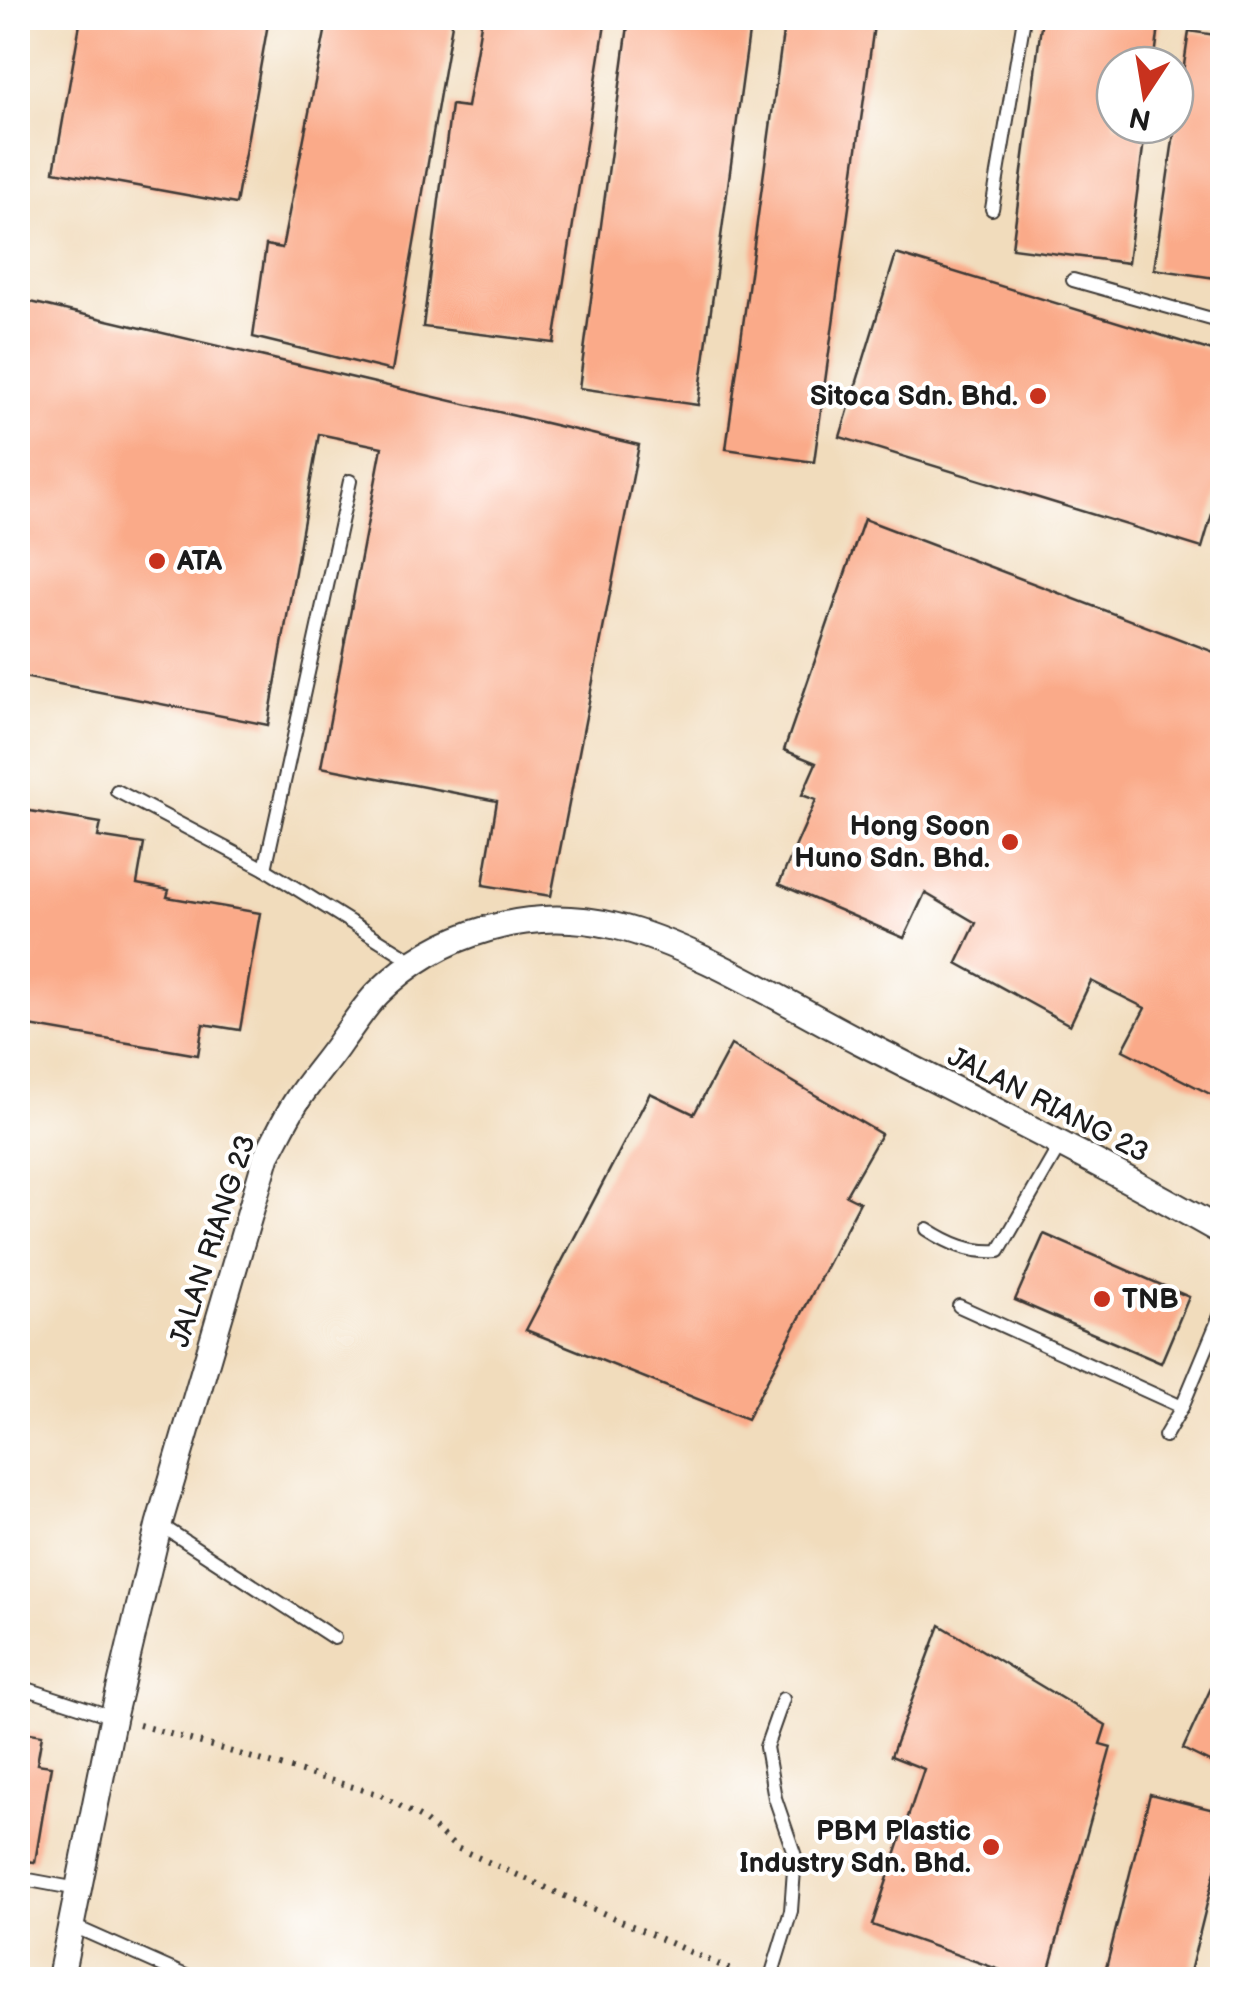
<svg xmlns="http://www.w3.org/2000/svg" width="1240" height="1997" font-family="'Balsamiq Sans',sans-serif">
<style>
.building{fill:#faaa89}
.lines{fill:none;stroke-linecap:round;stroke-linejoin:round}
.lane-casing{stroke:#3c3934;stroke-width:16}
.street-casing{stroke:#3c3934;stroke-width:29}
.path{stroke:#3c3934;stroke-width:6;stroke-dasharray:2.5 8;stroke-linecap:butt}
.lane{stroke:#fff;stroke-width:12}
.street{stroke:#fff;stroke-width:25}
.poi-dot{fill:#c8321e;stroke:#fff;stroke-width:4}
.labels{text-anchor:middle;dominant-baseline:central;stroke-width:8;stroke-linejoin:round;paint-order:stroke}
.poi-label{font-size:28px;font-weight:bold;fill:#1c1c1c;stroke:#fff;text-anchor:end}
.street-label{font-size:28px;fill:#1c1c1c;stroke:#fff}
</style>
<rect width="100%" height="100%" fill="#fff"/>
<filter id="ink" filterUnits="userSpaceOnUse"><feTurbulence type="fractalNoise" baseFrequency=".01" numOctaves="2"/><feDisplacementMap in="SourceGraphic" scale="20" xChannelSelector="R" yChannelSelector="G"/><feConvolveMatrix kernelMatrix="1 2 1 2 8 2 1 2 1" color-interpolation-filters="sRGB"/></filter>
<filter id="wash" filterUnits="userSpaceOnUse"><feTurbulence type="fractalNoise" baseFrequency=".0048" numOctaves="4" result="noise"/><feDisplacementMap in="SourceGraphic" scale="40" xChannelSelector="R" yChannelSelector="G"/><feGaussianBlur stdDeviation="2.25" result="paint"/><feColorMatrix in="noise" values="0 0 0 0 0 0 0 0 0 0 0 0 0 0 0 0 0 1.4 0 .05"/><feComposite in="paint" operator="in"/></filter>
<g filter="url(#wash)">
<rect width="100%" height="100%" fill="#f1dcbc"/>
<g id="blocks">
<!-- building -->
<g class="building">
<path d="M81,18h188l-33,186 -182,-33z"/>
<path d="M291,18h162l-61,353 -139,-34 13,-92 16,3 44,-221z"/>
<path d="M482,18h124l-52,325 -131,-16 28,-222 16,2z"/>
<path d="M629,18h122l-53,387 -119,-17z"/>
<path d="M785,18h90l-61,444 -88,-13z"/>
<path d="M1042,18h118l-6,47h-39v60h31l-18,138 -116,-15z"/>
<path d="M1189,31l33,5v243l-68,-10z"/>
<path d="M896,254l326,100v126l-20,68 -362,-111z"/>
<path d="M18,299l621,146 -88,451 -68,-11 14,-84 -176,-34 61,-320 -63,-13 -51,291 -250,-49z"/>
<path d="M864,519l358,136v445l-99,-50 22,-42 -54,-27 -21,44 -113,-62 19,-40 -51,-30 -21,45 -125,-54 37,-84 -14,-5 14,-32 -32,-13z"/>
<path d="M18,809l83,14 -3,14 46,7 -7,40 32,6 -2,7 93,16 -20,117 -37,-6 -5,31 -180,-31z"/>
<path d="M731,1045l150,89 -35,61 14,7 -113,217 -221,-89 124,-237 44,21z"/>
<path d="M1044,1234l145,63 -28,66 -146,-63z"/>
<path d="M940,1625l166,100 -6,19 11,3 -65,233h-17l-157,-55 52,-156 -33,-13z"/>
<path d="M1222,1664v104l-39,-19z"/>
<path d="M18,1731l24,4 -5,29 14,2 -16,96 -17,-2z"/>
<path d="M1150,1794l72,18v31l-34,137h-85z"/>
</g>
</g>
</g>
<g filter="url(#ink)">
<use href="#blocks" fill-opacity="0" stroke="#3c3934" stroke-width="2.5"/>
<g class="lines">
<!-- lane casing -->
<g class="lane-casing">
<g id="lane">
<path d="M992,209l32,-191"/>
<path d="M1073,280l149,42"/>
<path d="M117,791l148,78 151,94"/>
<path d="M265,869l85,-388"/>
<path d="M927,1229c23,15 44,24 72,22l61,-106"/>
<path d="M959,1306l223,101"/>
<path d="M1165,1436l17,-29 40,-96"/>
<path d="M159,1524l175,114"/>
<path d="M18,1686l95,31"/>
<path d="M18,1878l60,11"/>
<path d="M71,1925l124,55"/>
<path d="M770,1980l21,-69 4,-55 -20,-58 -9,-51 17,-48"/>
</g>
</g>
<!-- street casing -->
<g class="street-casing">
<path id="street" d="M60,1980l53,-263 46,-193 108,-369c10,-18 18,-36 29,-53 13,-21 31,-40 45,-61 12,-16 23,-34 37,-48 62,-62 152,-87 237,-67 77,18 174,79 246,116 121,62 243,122 361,190"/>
</g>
<!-- path -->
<path class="path" d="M139,1725l242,70 40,23 36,30 294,131"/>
<!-- lane -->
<use href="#lane" class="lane"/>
<!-- street -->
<use href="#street" class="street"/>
</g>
</g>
<!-- markers -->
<g class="poi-dot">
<circle cx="1038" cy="396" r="10"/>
<circle cx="157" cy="561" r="10"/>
<circle cx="1010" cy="842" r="10"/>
<circle cx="1102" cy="1299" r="10"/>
<circle cx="991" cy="1847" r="10"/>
</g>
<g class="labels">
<!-- poi labels -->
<g class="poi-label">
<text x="1018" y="396">Sitoca Sdn. Bhd.</text>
<text x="177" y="561" text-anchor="start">ATA</text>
<text x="990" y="826">Hong Soon<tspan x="990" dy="32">Huno Sdn. Bhd.</tspan></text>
<text x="1122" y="1299" text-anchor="start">TNB</text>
<text x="971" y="1831">PBM Plastic<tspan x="971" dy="32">Industry Sdn. Bhd.</tspan></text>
</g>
<!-- street labels -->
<g class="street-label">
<text transform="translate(1048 1105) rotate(27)">JALAN RIANG 23</text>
<text transform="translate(213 1241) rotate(-72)">JALAN RIANG 23</text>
</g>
</g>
<!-- margin -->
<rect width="1240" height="1997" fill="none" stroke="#fff" stroke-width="60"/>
<!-- north arrow -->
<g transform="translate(1145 95) rotate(192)"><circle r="48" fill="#ffffff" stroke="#a4a4a4" stroke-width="2.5"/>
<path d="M0-8L18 38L0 25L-18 38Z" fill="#c8321e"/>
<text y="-15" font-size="28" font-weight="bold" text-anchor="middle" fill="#1c1c1c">N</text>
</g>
</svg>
